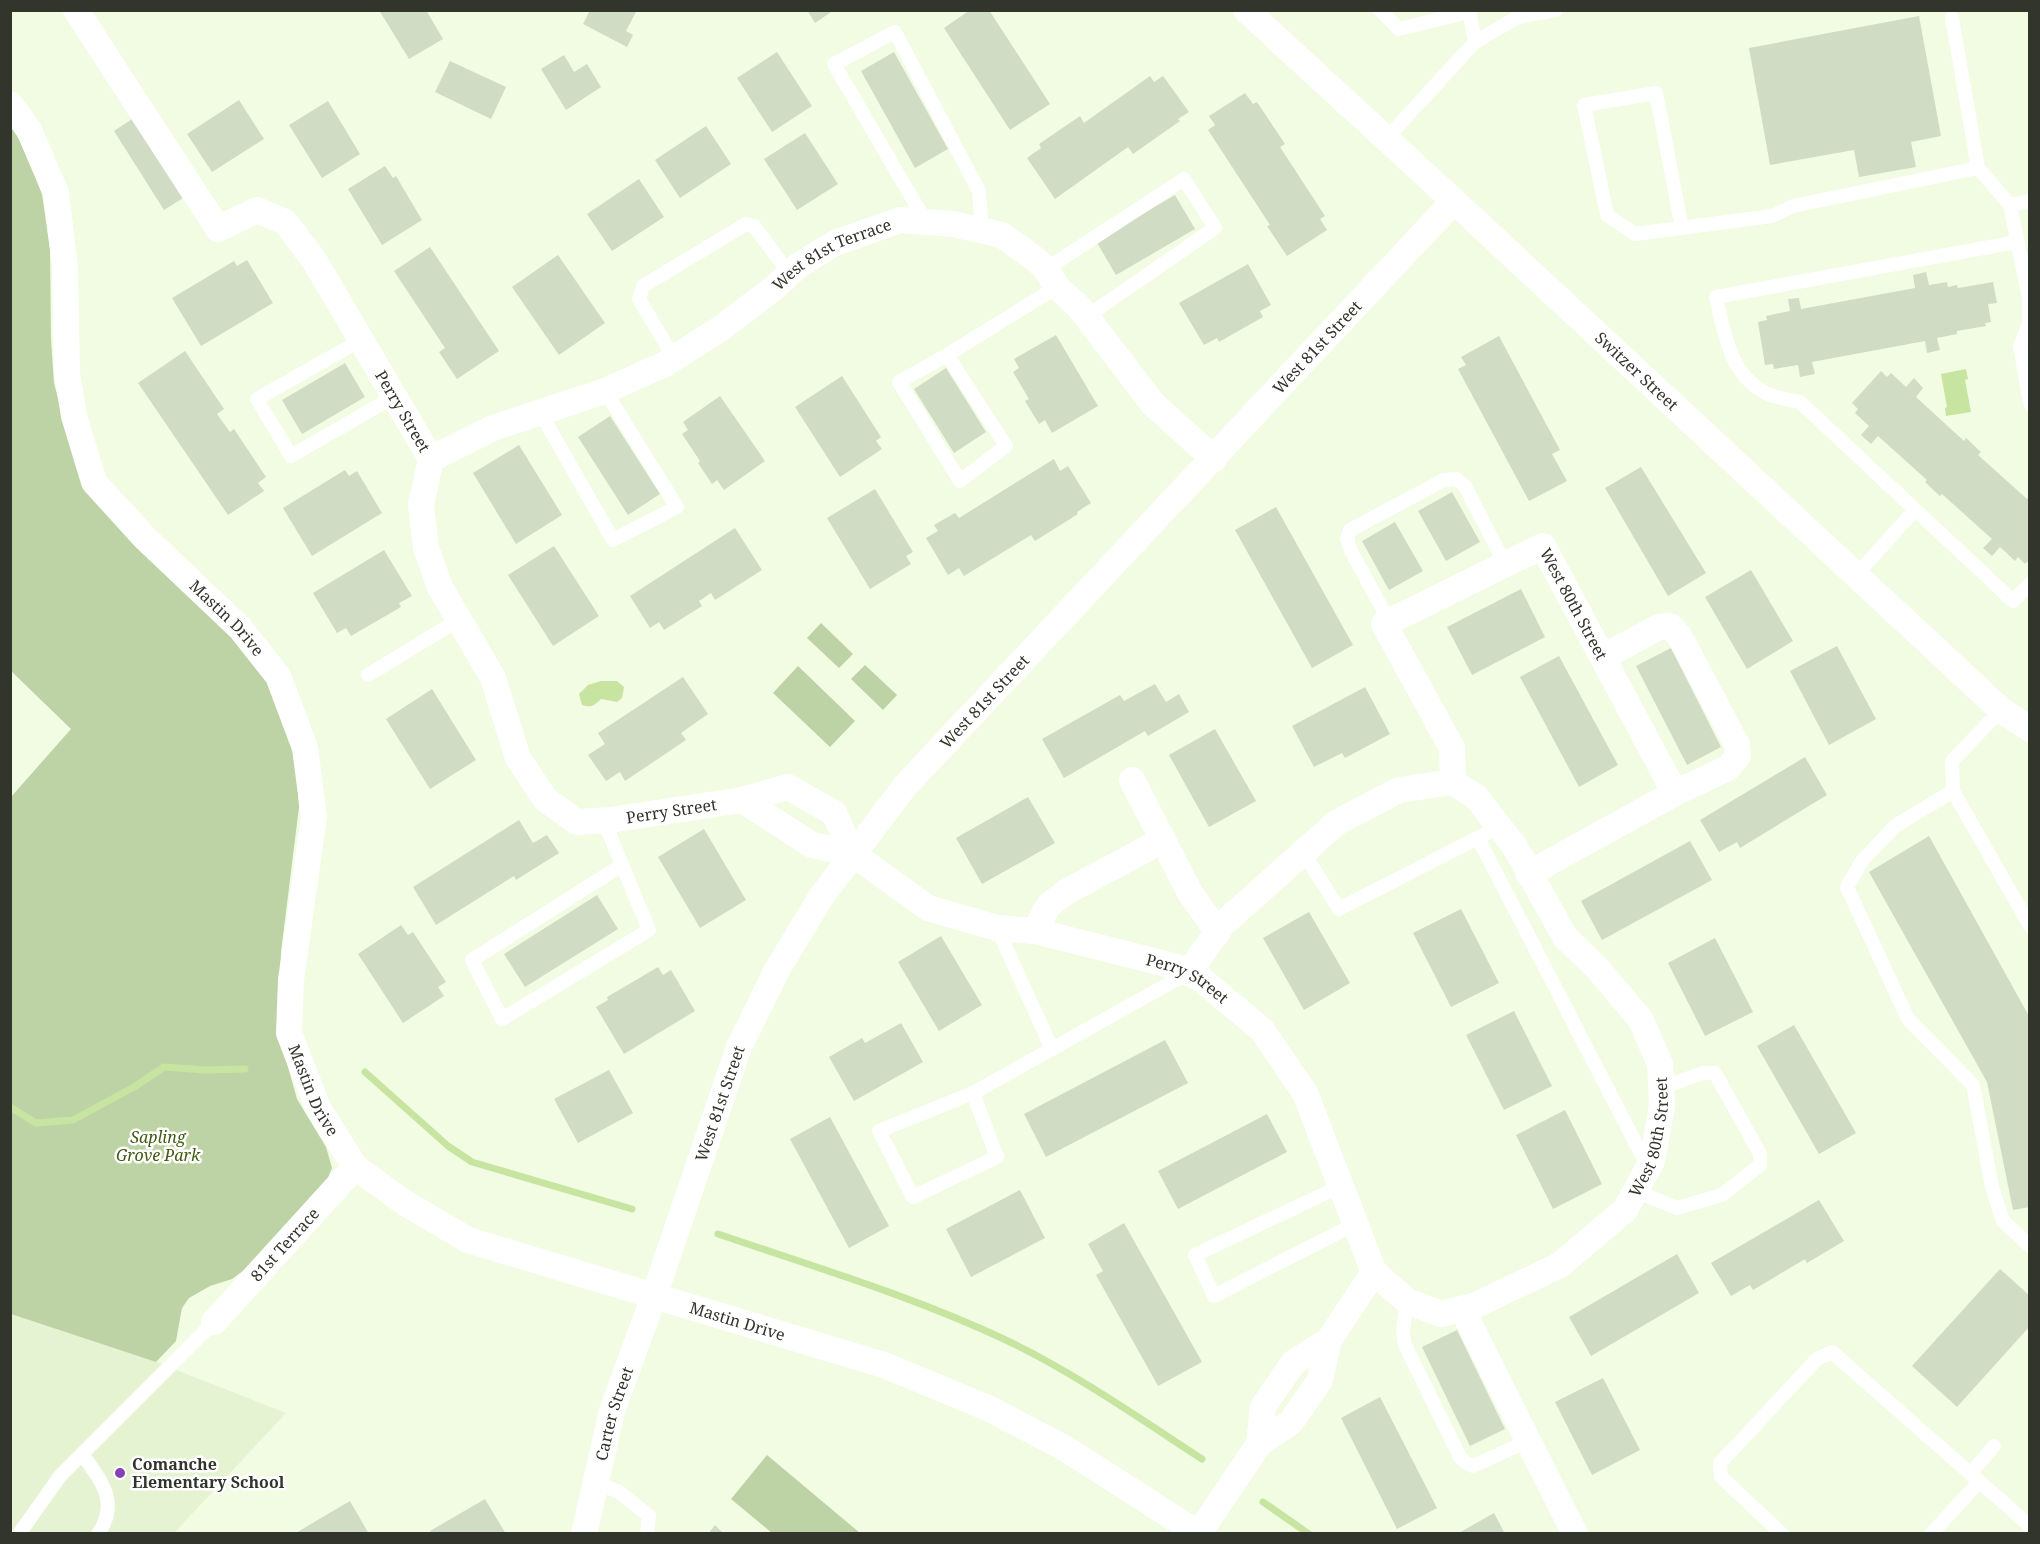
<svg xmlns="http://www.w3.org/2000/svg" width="2040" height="1544" font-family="'Noto Serif',serif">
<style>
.built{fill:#e5f3d3}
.green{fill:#bed3a5}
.water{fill:#c7e5a0}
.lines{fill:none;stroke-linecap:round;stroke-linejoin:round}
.stream{stroke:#c7e5a0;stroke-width:7}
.building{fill:#d1dcc4}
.service{stroke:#fff;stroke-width:14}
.minor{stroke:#fff;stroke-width:26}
.poi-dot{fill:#8543b7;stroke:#fff;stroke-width:2}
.labels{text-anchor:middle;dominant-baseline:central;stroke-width:5;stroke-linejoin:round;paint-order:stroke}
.street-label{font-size:16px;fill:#31352b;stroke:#fff}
.park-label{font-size:16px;font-style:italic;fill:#415a11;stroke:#fff}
.poi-label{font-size:16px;font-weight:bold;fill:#31352b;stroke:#fff;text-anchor:start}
</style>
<rect width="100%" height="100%" fill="#f1fce3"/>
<!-- built -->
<path class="built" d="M11,1314l145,48 130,51 -112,120 -163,1z"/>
<!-- green -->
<g class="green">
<path d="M10,125l13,20 19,49 8,55 1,90 3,44 18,69 160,183 34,43 20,45 10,43 3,41 -18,145 -2,83 18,64 29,48 6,21 -5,12 -80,88 -15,11 -22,7 -21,12 -7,10 -6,33 -20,21 -145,-48v-517l60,-68 -60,-58z"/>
<path d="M821,623l32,31 -14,14 -32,-30z"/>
<path d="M865,665l32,30 -14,15 -32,-31z"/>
<path d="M798,666l57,55 -25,26 -57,-54z"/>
<path d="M767,1455l93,78h-88l-41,-34z"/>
</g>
<!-- water -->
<g class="water">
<path d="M1966,369l2,10 -3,1 6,32 -25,4 -1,-8 2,-1 -6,-33z"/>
<path d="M601,681h16l7,6 -2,11 -5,4 -16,-3c-7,7 -10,9 -19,6l-3,-11 9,-9z"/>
</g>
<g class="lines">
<!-- stream -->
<g class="stream">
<path d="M365,1072l83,74 24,16 160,47"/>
<path d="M10,1107l26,16 37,-3 61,-33 30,-20 41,3 40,-1"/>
<path d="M718,1234c97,33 197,63 290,107 68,33 131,77 194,118"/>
<path d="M1263,1502l46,32"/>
</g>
</g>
<!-- building -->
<g class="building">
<path d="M379,10h47l17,29 -34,20z"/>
<path d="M590,10h47l-11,21 7,4 -6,12 -44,-23z"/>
<path d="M807,10h27l-19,13z"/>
<path d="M970,10h19l61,94 -40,26 -66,-102z"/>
<path d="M1919,16l22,120 -30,6 5,25 -57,10 -5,-27 -84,15 -21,-117z"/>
<path d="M777,52l35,54 -40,26 -35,-54z"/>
<path d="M894,52l54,97 -33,19 -54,-97z"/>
<path d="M564,55l10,17 13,-8 14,23 -35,23 -25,-41z"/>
<path d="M450,61l56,26 -15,32 -56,-27z"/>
<path d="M1150,76l4,6 9,-6 26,36 -11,7 2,2 -47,33 -5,-7 -73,52 -28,-41 14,-10 -2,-4 41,-28 4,7z"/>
<path d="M1245,93l8,11 4,-2 28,42 -5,3 45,69 -5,3 7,11 -40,26 -20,-30 3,-1 -62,-95 7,-5 -6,-9z"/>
<path d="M239,100l25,39 -52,33 -25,-38z"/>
<path d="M328,101l32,53 -38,24 -33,-53z"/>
<path d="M132,119l51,79 -19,12 -50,-79z"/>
<path d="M706,126l25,38 -51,34 -25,-38z"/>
<path d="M805,133l33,51 -41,26 -33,-51z"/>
<path d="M385,166l8,12 3,-2 26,44 -40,25 -34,-56z"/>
<path d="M639,179l25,38 -52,34 -25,-37z"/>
<path d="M1175,195l20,34 -79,46 -20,-34z"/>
<path d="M430,247l69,104 -42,28 -18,-27 6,-4 -51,-77z"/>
<path d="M558,255l47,68 -46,32 -47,-68z"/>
<path d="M247,260l26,43 -72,43 -29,-48 62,-37 3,5z"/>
<path d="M1248,264l23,41 -11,6 3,6 -44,25 -2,-4 -13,7 -25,-42z"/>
<path d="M1926,272l3,13 18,-3 1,5 9,-2 1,3 35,-6 4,21 -9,1 3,18 -6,1 1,3 -29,5v3l-20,4 3,12 -13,3 -2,-12 -113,21 3,12 -15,3 -2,-12 -24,4 -1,-5 -8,1 -7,-43 9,-2 -1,-4 24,-5 -2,-12 11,-1 2,11 114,-21 -2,-13z"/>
<path d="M1056,335l42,71 -46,27 -7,-13 -6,4 -14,-23 4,-2 -16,-27 6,-4 -5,-9z"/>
<path d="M1499,336l61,114 -8,4 15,27 -38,20 -71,-132 8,-4 -5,-8z"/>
<path d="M185,351l39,58 -7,5 13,18 4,-3 32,48 -8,6 6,8 -36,24 -90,-132z"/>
<path d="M345,363l20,34 -63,37 -20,-34z"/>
<path d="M946,368l40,64 -32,21 -40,-64z"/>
<path d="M1881,371l6,6 4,-4 15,14 8,-9 9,10 -7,9 48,44 2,-3 15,14 -3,3 49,44 3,-4v64l-5,5 -7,-7 -3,4 -15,-14 -8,9 -9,-8 9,-9 -50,-45 -2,2 -15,-14 2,-2 -49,-44 -7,8 -10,-9 8,-9 -14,-13 3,-4 -6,-6z"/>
<path d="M842,376l39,61 -5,4 6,8 -42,28 -45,-70z"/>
<path d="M720,396l45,65 -41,29 -7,-10 -5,4 -14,-21 2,-2 -18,-27 6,-4 -5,-8z"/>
<path d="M610,416l50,78 -32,21 -50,-78z"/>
<path d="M519,445l43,70 -46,29 -43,-71z"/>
<path d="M1054,459l6,12 8,-5 23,37 -14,9 1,2 -43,27 -4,-6 -67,41 -5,-8 -11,7 -22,-37 12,-7 -4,-6 21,-12 4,5z"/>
<path d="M1641,467l65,106 -38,23 -63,-108z"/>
<path d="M345,470l4,6 8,-5 25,42 -70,43 -29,-48z"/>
<path d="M875,489l38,63 -7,4 5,8 -41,25 -43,-71z"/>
<path d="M1452,492l28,50 -34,19 -28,-50z"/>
<path d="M1276,507l77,138 -41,23 -77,-138z"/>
<path d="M1395,522l28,49 -34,19 -27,-49z"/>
<path d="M735,528l27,42 -47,30 -4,-7 -12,8 3,5 -38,24 -5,-8 -9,6 -20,-32z"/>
<path d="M554,546l45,70 -46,30 -45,-71z"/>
<path d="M384,550l28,46 -13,7 2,4 -50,29 -5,-8 -9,5 -24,-40z"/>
<path d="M1751,570l42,71 -46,28 -42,-72z"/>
<path d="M1521,589l24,48 -73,38 -25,-48z"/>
<path d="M1837,646l39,73 -47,26 -39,-74z"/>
<path d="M1671,648l50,99 -34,18 -51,-99z"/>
<path d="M1559,656l59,109 -39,22 -59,-110z"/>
<path d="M683,677l25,37 -27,19 5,7 -61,41 -5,-9 -14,9 -18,-26 17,-11 -7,-11z"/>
<path d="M1155,684l11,18 13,-8 10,18 -41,24 -3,-5 -81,47 -22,-39 78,-44 4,6z"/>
<path d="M1365,687l25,47 -45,24 -3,-5 -28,14 -22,-41z"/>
<path d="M432,689l44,71 -46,29 -44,-70z"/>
<path d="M1215,729l41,72 -47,26 -40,-72z"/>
<path d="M1805,757l22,38 -87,53 -3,-6 -18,10 -19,-32z"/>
<path d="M1028,797l27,46 -73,41 -26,-46z"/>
<path d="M519,820l14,23 14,-8 12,18 -43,27 -2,-4 -78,49 -23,-38z"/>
<path d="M704,829l42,71 -46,28 -42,-71z"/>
<path d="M1929,836l101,182v189l-17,3 -26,-128 -118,-210z"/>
<path d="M1690,841l22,39 -110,60 -21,-39z"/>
<path d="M597,895l21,34 -93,58 -21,-33z"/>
<path d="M1461,909l38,74 -48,24 -38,-74z"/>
<path d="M1309,912l41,71 -46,27 -41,-72z"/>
<path d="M401,925l7,10 5,-3 33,50 -8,5 6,9 -41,27 -45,-69z"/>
<path d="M941,936l41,69 -43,26 -41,-69z"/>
<path d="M1715,938l38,74 -48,24 -37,-73z"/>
<path d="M658,967l5,8 8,-5 24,41 -71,43 -28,-47 12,-7 -1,-3z"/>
<path d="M1514,1011l38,75 -48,24 -38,-75z"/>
<path d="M901,1023l22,39 -69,39 -25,-44 33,-19 3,5z"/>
<path d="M1794,1025l62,108 -37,21 -62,-108z"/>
<path d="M1165,1040l23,43 -142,74 -22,-43z"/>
<path d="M609,1070l24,43 -55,30 -24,-44z"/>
<path d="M1565,1110l37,74 -49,25 -37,-74z"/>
<path d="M1267,1114l20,38 -109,57 -20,-38z"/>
<path d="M830,1117l59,109 -40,22 -59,-109z"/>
<path d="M1020,1190l25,48 -74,39 -25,-48z"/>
<path d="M1819,1200l25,41 -37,22 -2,-4 -52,31 -3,-5 -19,11 -20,-33z"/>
<path d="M1124,1223l78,139 -44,24 -62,-111 7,-4 -15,-27z"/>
<path d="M1677,1254l22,39 -108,63 -22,-39z"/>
<path d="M2000,1269l30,27v30l-73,81 -45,-41z"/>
<path d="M1457,1330l48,99 -35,17 -48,-99z"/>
<path d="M1603,1378l37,72 -48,25 -37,-73z"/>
<path d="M1380,1397l57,111 -40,21 -56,-111z"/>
<path d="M485,1499l21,35h-74l-2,-3z"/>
<path d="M350,1501l19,33h-75z"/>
<path d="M1494,1513l11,21h-48z"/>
<path d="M715,1525l9,9h-16z"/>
</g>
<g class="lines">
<!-- service -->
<g class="service">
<path d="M1380,10l19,19 70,-17"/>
<path d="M1469,10l6,32"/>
<path d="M1952,18l26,150 32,37"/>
<path d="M1386,139l89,-97 43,-25 38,-7"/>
<path d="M2030,201l-20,4 19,93v25l-9,23 10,57"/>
<path d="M926,222l-92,-158 61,-32 84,159 3,40"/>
<path d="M1682,228l-26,-135 -72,12 23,110 28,19 137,-18 21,-10 185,-38"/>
<path d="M2017,242l-301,55c8,36 14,79 52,97 9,4 22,6 32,8l213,199 17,-17"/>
<path d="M1046,269l138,-90 31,49 -129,89"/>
<path d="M361,340l-104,59 34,57 104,-60"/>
<path d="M947,355l59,91 -46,35 -61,-99 48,-27 110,-68"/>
<path d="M674,358l-35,-59 4,-13 103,-62 8,2 35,47"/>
<path d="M540,412l73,128 64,-33 -72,-116"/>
<path d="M1856,575l59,-65"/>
<path d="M1389,621l-38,-70 -4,-12 3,-9 94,-50 12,-1 9,7 40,78"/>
<path d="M368,675l92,-56"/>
<path d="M2001,710l-49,51 1,30 77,135"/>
<path d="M1953,791l-58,35 -33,35 -15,26 61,132 65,66 19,102 11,34 27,25"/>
<path d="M604,821l45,109 -147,89 -30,-59 150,-95"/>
<path d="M1478,838l170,329"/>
<path d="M1303,852l36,57 160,-82"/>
<path d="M997,928l55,121"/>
<path d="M973,1093l-94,38 34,66 84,-40 -24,-64 215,-120"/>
<path d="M1341,1186l-146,69 19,41 141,-72"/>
<path d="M1635,1191l42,17 45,-13 38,-30v-11l-45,-81h-12l-42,15"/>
<path d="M1407,1301l-4,30 2,14 55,112 5,5 8,4 55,-25"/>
<path d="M82,1454c19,27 38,48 16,80"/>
<path d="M1970,1474l24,-28"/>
<path d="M595,1484l23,7 31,25 -2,18"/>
<path d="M19,1534l41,-58 154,-154"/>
<path d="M1782,1534l-61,-57 -1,-14 97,-104 15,-7 198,174"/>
<path d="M1931,1534l48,-52"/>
</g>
<!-- minor -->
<g class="minor">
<path id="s1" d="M76,10l142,219 39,-19 28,12 29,38 117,199 -10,46 5,43 14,39 53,91 25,80 27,41 32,23 33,-2 132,-20 46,-13 46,26 19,41"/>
<path id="s2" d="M1246,10l208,191 547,509 29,19"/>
<path id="s3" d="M10,104l19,26 27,63 9,73 2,107 7,43 20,66 50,55 96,91 38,48 27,72 9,69 -23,163 -2,53 29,75 37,59 50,36 63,37 416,125 106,44 76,40 133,85"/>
<path id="s4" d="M431,459l62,-31 112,-37 60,-27 55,-35 54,-41 25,-23 36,-22 65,-23 53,4 49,11 33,24 11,10 11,18 22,20 74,97 61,55"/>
<path d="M1603,657l56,-30 11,-1 10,11 57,108 1,11 -10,12 -53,25"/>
<path d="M1132,780l58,113 28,39"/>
<path id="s5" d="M1453,782l-1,-34 -68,-124 159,-78 132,247 -147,81"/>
<path id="s6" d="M742,800l70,45 41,9 75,54 69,20 38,3 139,35 27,13 61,51 43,63 69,179 33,29 34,13 33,-8 86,-41 65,-55 27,-49 10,-55 -2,-42 -19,-44 -43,-51 -33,-32 -50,-90 -39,-50 -23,-15 -54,8 -63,33 -113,101 -35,49"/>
<path d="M1035,931l13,-25 18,-14 97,-52"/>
<path d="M1462,1309l113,225"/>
<path id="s7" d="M214,1322l141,-155"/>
<path d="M1259,1444l4,-37 30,-44 36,-23"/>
<path d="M1199,1533l60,-89 32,-22 29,-42 9,-40 45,-68"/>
<path id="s8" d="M584,1534l28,-123 42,-115 85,-249 39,-79 43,-71 84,-111 549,-585"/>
</g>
</g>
<!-- markers -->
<circle class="poi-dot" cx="120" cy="1473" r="6"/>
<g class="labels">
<!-- street labels -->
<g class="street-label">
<text stroke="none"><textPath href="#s4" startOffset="454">West 81st Terrace</textPath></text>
<text stroke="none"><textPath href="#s8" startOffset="1424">West 81st Street</textPath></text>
<text stroke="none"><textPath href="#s2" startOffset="532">Switzer Street</textPath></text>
<text stroke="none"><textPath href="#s1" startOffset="558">Perry Street</textPath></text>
<text stroke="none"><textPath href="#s5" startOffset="418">West 80th Street</textPath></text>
<text stroke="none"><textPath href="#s3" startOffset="584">Mastin Drive</textPath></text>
<text stroke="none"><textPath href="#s8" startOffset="938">West 81st Street</textPath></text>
<text stroke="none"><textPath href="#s1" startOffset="1118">Perry Street</textPath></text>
<text stroke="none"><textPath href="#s6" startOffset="488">Perry Street</textPath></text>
<text stroke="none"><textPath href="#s3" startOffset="1088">Mastin Drive</textPath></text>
<text stroke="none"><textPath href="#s8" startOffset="452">West 81st Street</textPath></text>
<text stroke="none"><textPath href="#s6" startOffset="1222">West 80th Street</textPath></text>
<text stroke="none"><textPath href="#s7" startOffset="105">81st Terrace</textPath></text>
<text stroke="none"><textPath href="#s3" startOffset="1592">Mastin Drive</textPath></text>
<text stroke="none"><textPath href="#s8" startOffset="124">Carter Street</textPath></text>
</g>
<!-- park labels -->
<g class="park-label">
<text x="158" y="1137">Sapling<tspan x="158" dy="18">Grove Park</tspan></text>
</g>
<!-- poi labels -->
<g class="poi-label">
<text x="132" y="1464">Comanche<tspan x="132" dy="18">Elementary School</tspan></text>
</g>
</g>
<!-- border -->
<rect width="2040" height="1544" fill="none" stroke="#31352b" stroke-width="24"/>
</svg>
